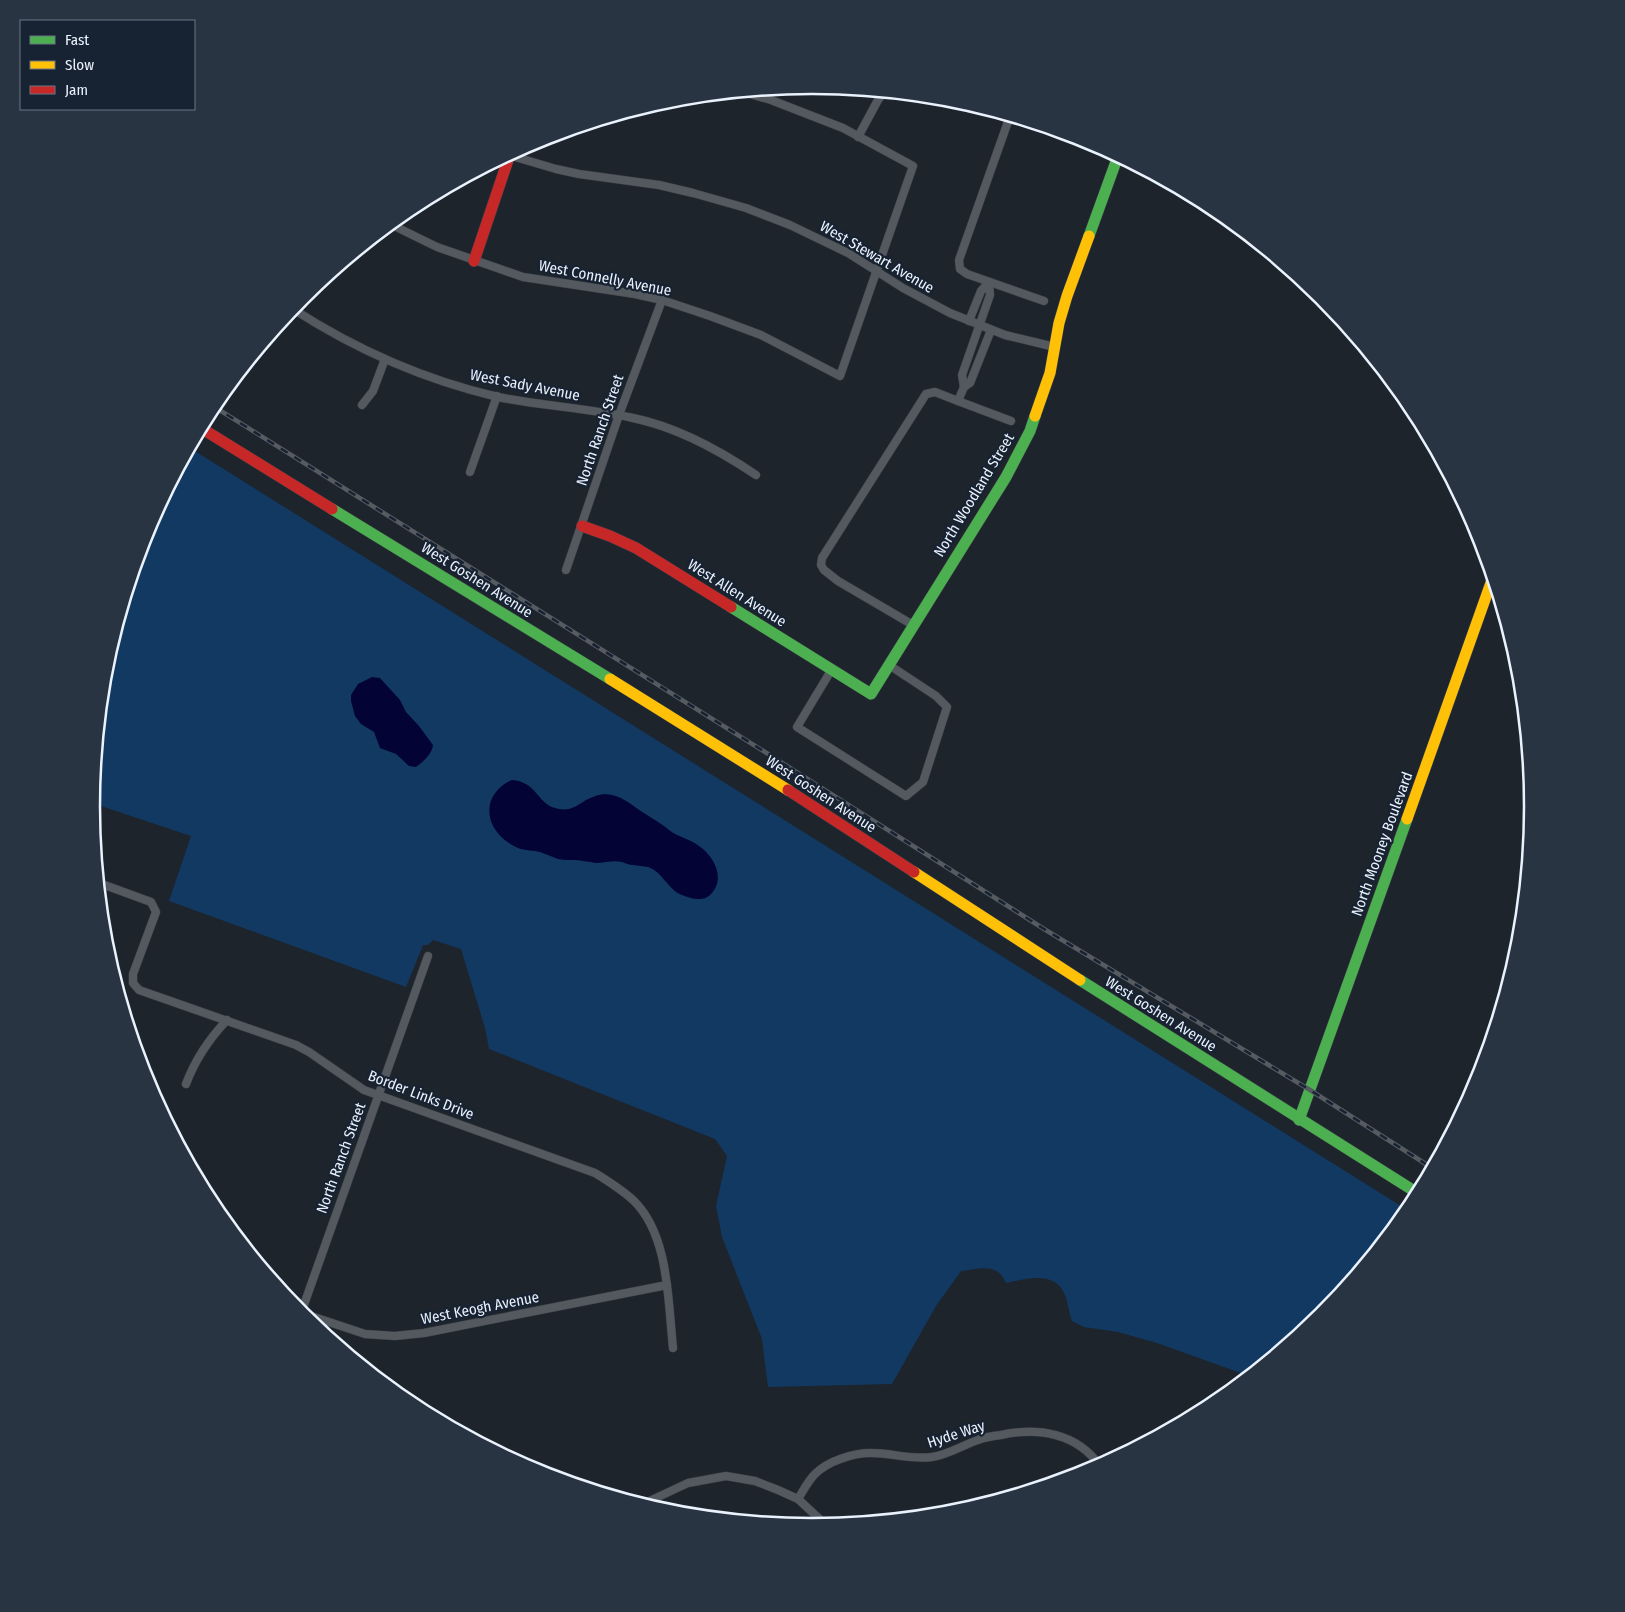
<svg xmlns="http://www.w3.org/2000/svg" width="1625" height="1612" font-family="'Fira Sans Condensed',sans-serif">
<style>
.green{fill:#123962}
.water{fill:#030435}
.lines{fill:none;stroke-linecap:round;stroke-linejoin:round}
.street-casing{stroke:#3a3e46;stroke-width:9}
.fast-casing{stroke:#3a3e46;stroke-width:12}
.slow-casing{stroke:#3a3e46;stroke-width:12}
.jam-casing{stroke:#3a3e46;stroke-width:12}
.street{stroke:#53595f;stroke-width:8}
.fast{stroke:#4caf50;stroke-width:11}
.slow{stroke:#ffc107;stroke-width:11}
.jam{stroke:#c62828;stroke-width:11}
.rail-casing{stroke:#565b62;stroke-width:4.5}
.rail{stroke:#172332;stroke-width:2.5;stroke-dasharray:8;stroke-linecap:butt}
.labels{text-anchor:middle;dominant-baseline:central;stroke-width:4.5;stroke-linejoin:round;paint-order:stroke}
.street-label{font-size:15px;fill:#eaf2fd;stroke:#172332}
.rim{fill:none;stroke:#eaf2fd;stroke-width:2.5}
</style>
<rect width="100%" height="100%" fill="#1d242c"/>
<!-- green -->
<path class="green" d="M190,448l1219,763 -87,105 -73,60 -92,-33 -39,-11 -34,-5 -12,-6c-3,-8 -4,-18 -7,-26 -10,-25 -39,-16 -59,-12 -9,-21 -27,-14 -45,-12l-25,35 -44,78 -124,3 -6,-48 -40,-102 -6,-31 11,-50 -12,-17 -226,-90 -4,-21 -24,-79 -28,-9 -5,5h-5l-17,42 -237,-86 22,-65 -99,-33 13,-138 41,-135z"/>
<!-- water -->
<g class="water">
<path d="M372,677l8,1 20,22 6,12 13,14 14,19c-1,9 -10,17 -17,22l-7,-1 -13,-12 -16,-6 -6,-16 -13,-8 -6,-8 -4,-15v-6l7,-11z"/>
<path d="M512,780c25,2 25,23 43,28 14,4 20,-1 31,-8 26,-14 38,0 58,13 9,6 17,10 25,17 9,7 21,9 30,16 15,10 27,33 12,48 -7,8 -20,5 -29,1 -14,-5 -20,-24 -34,-28 -5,-1 -10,-1 -15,-2 -4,0 -7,-2 -11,-3 -8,-2 -18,1 -26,1 -8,-1 -15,-3 -23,-3 -5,0 -10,0 -15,-1 -6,-2 -12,-5 -18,-7 -7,-2 -14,-1 -22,-4 -18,-8 -32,-24 -28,-44 2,-10 13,-21 22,-24z"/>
</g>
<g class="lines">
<!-- street casing -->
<g class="street-casing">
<g id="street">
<path d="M1010,116l-51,144 1,9 7,5 77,27"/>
<path d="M858,137l20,-37 6,-8"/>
<path d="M509,155l47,14 23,5 80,11 34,8 53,15 44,17 58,28 55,35 47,25 55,22 50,12"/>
<path d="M390,224l47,23 86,30 112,17 27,6 48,16 51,19 79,41 73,-210 -70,-38 -72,-28 -28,-8"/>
<path d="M293,309c62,40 132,71 205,88 44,9 90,11 135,21 44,9 86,32 123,57"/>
<path d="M969,321l12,-30 8,-9 1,13 -28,80 2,12 -6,14 53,20"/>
<path d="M964,387l6,-4 21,-53"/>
<path d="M362,405l11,-14 12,-32"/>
<path d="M470,472l27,-76"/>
<path d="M566,570l53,-155 43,-115"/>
<path d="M913,625l-75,-44 -14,-11 -3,-5 1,-7 104,-164 9,-2 23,9"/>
<path d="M832,669l-35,58 109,69 17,-14 24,-75 -11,-11 -47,-31"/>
<path d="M99,883l52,19 5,10 -23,62v9l6,7 157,55 13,7 55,38 231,83c13,8 26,16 38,27 36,34 35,101 40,148"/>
<path d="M186,1084c9,-24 23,-45 41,-64"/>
<path d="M299,1312l66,22 30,2 29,-3 243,-48"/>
<path d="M301,1313l127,-357"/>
<path d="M798,1499c5,-8 10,-18 17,-25 13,-13 38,-21 56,-21 21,0 40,7 61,4 16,-2 31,-12 46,-17 7,-3 15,-4 23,-5 37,-8 76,-2 99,31"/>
<path d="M643,1504l45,-21 38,-7 29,5 23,9 20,9 29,27"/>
</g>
</g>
<!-- fast casing -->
<g class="fast-casing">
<g id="fast">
<path d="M1089,236l29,-80"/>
<path d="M332,509l278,170"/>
<path d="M731,607l140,87 135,-217 24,-46 5,-15"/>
<path d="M1080,980l339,214"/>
<path d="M1299,1120l108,-301"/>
</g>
</g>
<!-- slow casing -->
<g class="slow-casing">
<g id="slow">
<path d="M1035,416l15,-43 9,-50 8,-27 22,-60"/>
<path d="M610,679l178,111"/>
<path d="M1407,819l86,-242"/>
<path d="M914,872l166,108"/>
</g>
</g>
<!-- jam casing -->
<g class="jam-casing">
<g id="jam">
<path d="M474,261l36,-107"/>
<path d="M201,428l131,81"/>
<path d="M582,526l28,10 26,12 95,59"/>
<path d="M788,790l126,82"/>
</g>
</g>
<!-- street -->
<use href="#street" class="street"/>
<!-- fast -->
<use href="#fast" class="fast"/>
<!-- slow -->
<use href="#slow" class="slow"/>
<!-- jam -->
<use href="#jam" class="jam"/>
<!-- rail casing -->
<g class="rail-casing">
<path id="rail" d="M213,406l552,346 279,177 266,161 122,78"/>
</g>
<!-- rail -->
<use href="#rail" class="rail"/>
</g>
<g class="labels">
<!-- street labels -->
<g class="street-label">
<text transform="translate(877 257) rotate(30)">West Stewart Avenue</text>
<text transform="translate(605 278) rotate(11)">West Connelly Avenue</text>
<text transform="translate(525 385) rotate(11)">West Sady Avenue</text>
<text transform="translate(600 430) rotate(-71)">North Ranch Street</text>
<text transform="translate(974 495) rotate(-59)">North Woodland Street</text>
<text transform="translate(477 580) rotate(32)">West Goshen Avenue</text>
<text transform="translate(737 593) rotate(32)">West Allen Avenue</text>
<text transform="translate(821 794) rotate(33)">West Goshen Avenue</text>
<text transform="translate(1382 844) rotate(-70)">North Mooney Boulevard</text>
<text transform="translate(1161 1014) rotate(32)">West Goshen Avenue</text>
<text transform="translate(421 1095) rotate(21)">Border Links Drive</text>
<text transform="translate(341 1158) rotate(-70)">North Ranch Street</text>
<text transform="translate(480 1308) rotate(-11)">West Keogh Avenue</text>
<text transform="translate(956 1434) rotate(-18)">Hyde Way</text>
</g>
</g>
<!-- crop -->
<path d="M0 0H1625V1612H0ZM100 806a712 712 0 1 1 1424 0a712 712 0 1 1-1424 0Z" fill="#283442" fill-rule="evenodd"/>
<path class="rim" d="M100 806a712 712 0 1 1 1424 0a712 712 0 1 1-1424 0Z"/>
<!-- legend -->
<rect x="20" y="20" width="175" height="90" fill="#172332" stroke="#6b7683"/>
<rect x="30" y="36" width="25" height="8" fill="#4caf50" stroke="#6b7683"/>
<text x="65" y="45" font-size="15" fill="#eaf2fd">Fast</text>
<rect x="30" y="61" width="25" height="8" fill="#ffc107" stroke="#6b7683"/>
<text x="65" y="70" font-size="15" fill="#eaf2fd">Slow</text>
<rect x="30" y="86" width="25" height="8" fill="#c62828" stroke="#6b7683"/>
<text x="65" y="95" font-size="15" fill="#eaf2fd">Jam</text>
</svg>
